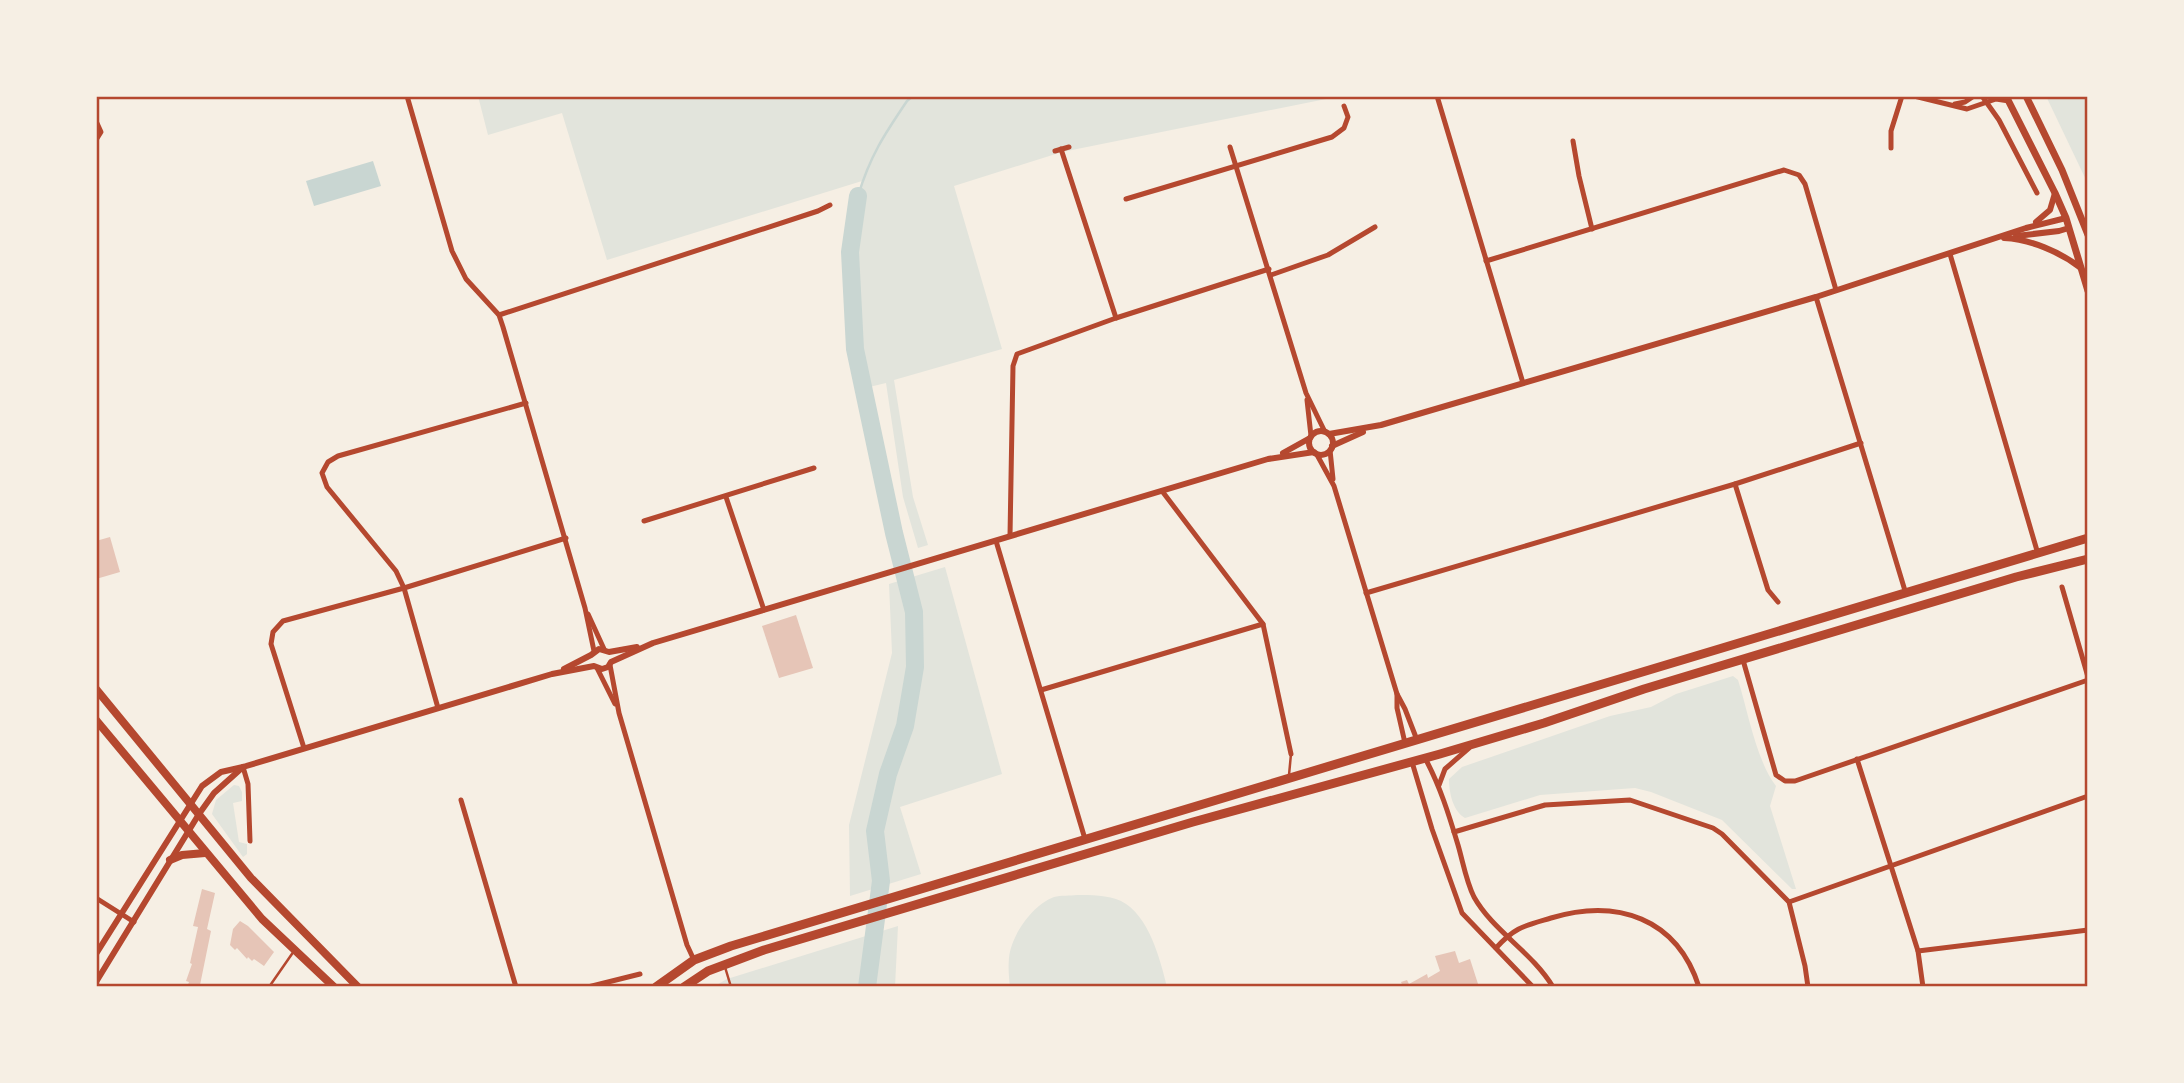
<svg xmlns="http://www.w3.org/2000/svg" width="2184" height="1083" font-family="'Source Sans 3',sans-serif">
<style>
.green{fill:#e2e4dc}
.water{fill:#c9d6d2}
.lines{fill:none;stroke-linecap:round;stroke-linejoin:round}
.stream{stroke:#c9d6d2;stroke-width:2.5}
.river{stroke:#c9d6d2;stroke-width:18}
.building{fill:#e6c5b7}
.service{stroke:#b5482f;stroke-width:2.5}
.minor{stroke:#b5482f;stroke-width:5}
.tertiary{stroke:#b5482f;stroke-width:6}
.secondary{stroke:#b5482f;stroke-width:7}
.primary{stroke:#b5482f;stroke-width:8}
.trunk{stroke:#b5482f;stroke-width:9}
.neatline{fill:none;stroke:#b5482f;stroke-width:2.5}
</style>
<rect width="100%" height="100%" fill="#f6efe4"/>
<!-- green -->
<g class="green">
<path d="M478,96h863l-279,56 -108,34 48,163 -108,31 19,117 15,48 -10,3 -15,-51 -17,-114 -21,5c-16,-67 -20,-140 -3,-207l-255,79 -45,-147 -74,22z"/>
<path d="M2046,96h42v88z"/>
<path d="M945,567l57,207 -102,33 21,67 -71,22 -1,-71 43,-172 -3,-69z"/>
<path d="M1733,676l5,4c10,31 18,80 38,106l-6,20 26,83h-4l-70,-69 -71,-28 -16,-4 -95,7 -75,23c-12,-7 -16,-25 -16,-39l13,-12 148,-51 41,-9 25,-13z"/>
<path d="M234,785l5,1 3,6v9l-9,2 6,39 8,2v10l-4,3 -31,-43 4,-14z"/>
<path d="M1077,895c13,0 31,0 44,6 28,14 39,58 46,86h-157c-1,-9 -2,-19 -1,-29 2,-22 23,-53 45,-61 7,-2 16,-1 23,-2z"/>
<path d="M898,926l-3,61h-182l14,-8z"/>
</g>
<!-- water -->
<path class="water" d="M373,161l8,25 -67,20 -8,-25z"/>
<g class="lines">
<!-- stream -->
<path class="stream" d="M858,196c12,-40 26,-61 49,-95l6,-5"/>
<!-- river -->
<path class="river" d="M858,196l-8,56 5,97 39,184 20,79 1,55 -10,59 -17,48 -13,57 6,50 -14,106"/>
</g>
<!-- building -->
<g class="building">
<path d="M110,537l10,35 -24,7v-38z"/>
<path d="M796,615l17,53 -34,10 -17,-52z"/>
<path d="M202,889l13,4 -8,36 4,2 -11,54 5,1 -18,1 2,-5 -3,-1 6,-17 -2,-1 8,-36 -5,-1z"/>
<path d="M240,921l8,5 26,26 -10,14 -10,-7 -2,2 -4,-4 -1,2 -10,-11 -2,2 -5,-5 3,-16z"/>
<path d="M1455,951l4,12 11,-4 9,28h-76l-2,-5 6,-2 2,4 18,-10 1,4 12,-7 -5,-15z"/>
</g>
<g class="lines">
<!-- service -->
<g class="service">
<path d="M1289,775l2,-21"/>
<path d="M725,967l6,20"/>
<path d="M269,987l25,-36"/>
</g>
<!-- minor -->
<g class="minor">
<path d="M407,96l45,155 14,28 33,36 4,12 82,281 9,43"/>
<path d="M1437,96l86,287"/>
<path d="M1914,96l53,13 29,-10 13,2"/>
<path d="M1982,96l17,24 38,73"/>
<path d="M1955,104l10,-2 9,-6"/>
<path d="M96,121l5,11 -5,8"/>
<path d="M1573,141l6,35 13,53"/>
<path d="M1230,147l76,246 19,39"/>
<path d="M1891,148v-17l11,-35"/>
<path d="M1061,149l55,169"/>
<path d="M1055,151l14,-4"/>
<path d="M1126,199l206,-62 12,-9 4,-11 -4,-11"/>
<path d="M1950,254l88,300"/>
<path d="M1486,261l298,-91 15,5 6,9 31,106"/>
<path d="M1271,275l57,-20 47,-28"/>
<path d="M1816,297l90,297"/>
<path d="M499,315l319,-104 12,-6"/>
<path d="M1307,400l4,36"/>
<path d="M1330,450l3,29"/>
<path d="M1316,453l18,33 63,208v14l8,35"/>
<path d="M1735,484l33,106 10,12"/>
<path d="M1162,491l101,133 28,130"/>
<path d="M726,497l38,113"/>
<path d="M644,521l170,-53"/>
<path d="M1010,536l3,-170 4,-12 99,-36 153,-49"/>
<path d="M996,541l89,298"/>
<path d="M2062,587l26,90"/>
<path d="M1366,593l369,-109 126,-41"/>
<path d="M588,614l16,35"/>
<path d="M1743,660l33,115 9,6h10l293,-101"/>
<path d="M610,665l9,48 68,232 7,15"/>
<path d="M597,668l18,36"/>
<path d="M1041,690l222,-66"/>
<path d="M1397,694l8,15 12,31"/>
<path d="M438,708l-34,-120 -8,-17 -69,-84 -5,-14 6,-11 10,-6 188,-53"/>
<path d="M304,748l-33,-104 2,-12 10,-11 121,-33 162,-50"/>
<path d="M1425,758c15,28 24,57 33,87 5,17 8,36 16,52 19,34 58,55 79,90"/>
<path d="M1857,759l61,192 5,36"/>
<path d="M1412,762l20,67 30,84 71,74"/>
<path d="M243,767l5,17 2,57"/>
<path d="M1439,785l6,-16 24,-21"/>
<path d="M461,800l55,187"/>
<path d="M1454,832l91,-27 85,-5 83,28 9,6 67,68 16,64 3,21"/>
<path d="M96,898l38,24"/>
<path d="M1789,902l299,-106"/>
<path d="M1496,948c19,-21 28,-22 55,-30 66,-20 126,0 148,69"/>
<path d="M1918,951l170,-21"/>
<path d="M588,987l52,-13"/>
</g>
<!-- tertiary -->
<g class="tertiary">
<path d="M2036,222l14,-12 5,-17"/>
<path d="M2016,236l43,-5 10,-3"/>
<path d="M2004,238c26,1 56,14 77,30"/>
<circle cx="1321" cy="443" r="12"/>
<path d="M1329,434l52,-9 435,-128 210,-69 40,-10"/>
<path d="M1332,446l31,-14"/>
<path d="M1283,453l27,-15"/>
<path d="M564,669l27,-14 8,-6 10,3 28,-5"/>
<path d="M96,954l106,-168 19,-14 22,-5 309,-93 42,-8 8,3 6,-2 3,-5 42,-19 615,-184 46,-7"/>
<path d="M96,982l103,-168 15,-21 29,-26"/>
</g>
<!-- secondary -->
<g class="secondary">
<path d="M2006,96l49,97 11,25 22,73"/>
<path d="M2026,96l36,74 26,65"/>
</g>
<!-- primary -->
<g class="primary">
<path d="M96,689l155,189 107,109"/>
<path d="M96,720l166,199 72,68"/>
<path d="M170,860l12,-5 23,-2"/>
</g>
<!-- trunk -->
<g class="trunk">
<path d="M656,987l38,-27 37,-14 1357,-408"/>
<path d="M684,987l24,-16 56,-21 429,-128 247,-68 104,-31 100,-34 372,-112 72,-18"/>
</g>
</g>
<!-- border -->
<rect width="2184" height="1083" fill="none" stroke="#f6efe4" stroke-width="196"/>
<rect x="98" y="98" width="1988" height="887" class="neatline"/>
</svg>
